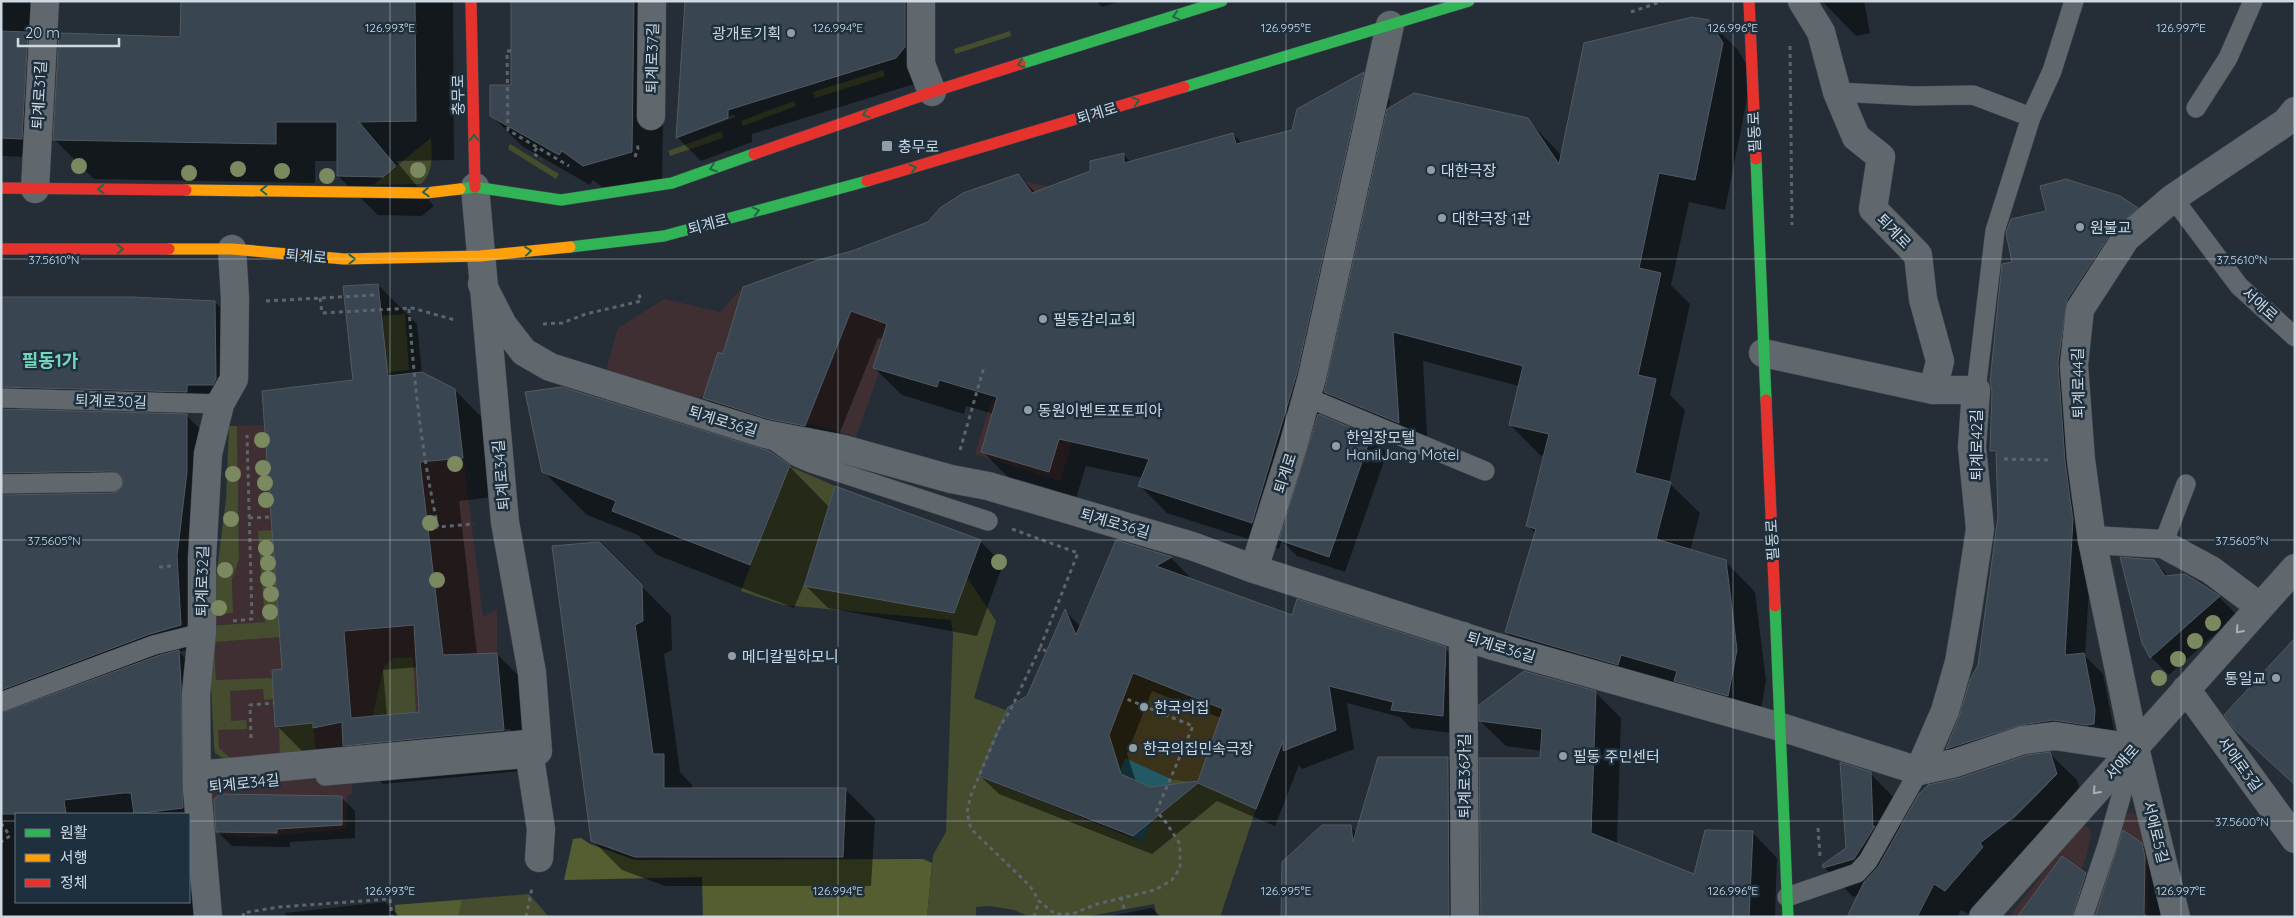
<svg xmlns="http://www.w3.org/2000/svg" width="2296" height="918" font-family="Quicksand,'Noto Sans KR',sans-serif">
<style>
.commercial{fill:#3f2f32}
.green{fill:#454d2e}
.forest{fill:#545e31}
.sand{fill:#3a3319}
.water{fill:#215964}
.shadow{fill:#0007;fill-rule:evenodd}
.building{fill:#394550;stroke:#525961;fill-rule:evenodd}
.lines{fill:none;stroke-linecap:round;stroke-linejoin:round}
.lane-casing{stroke:#414950;stroke-width:20}
.street-casing{stroke:#414950;stroke-width:29}
.fast-casing{stroke:#414950;stroke-width:12}
.slow-casing{stroke:#414950;stroke-width:12}
.jam-casing{stroke:#414950;stroke-width:12}
.path{stroke:#5d646b;stroke-width:3;stroke-dasharray:4 4;stroke-linecap:butt}
.lane{stroke:#60676d;stroke-width:19}
.street{stroke:#60676d;stroke-width:28}
.fast{stroke:#30b455;stroke-width:11}
.slow{stroke:#ff9f0a;stroke-width:11}
.jam{stroke:#e5322d;stroke-width:11}
.tree{fill:#7b8960}
.oneway{stroke:#256447}
.oneway2{stroke:#a8b1b9}
.ticks{fill:none;stroke:#ced9e2;stroke-width:1;stroke-opacity:0.45}
.poi-dot{fill:#939da6;stroke:#1e2f3e;stroke-width:2}
.labels{text-anchor:middle;dominant-baseline:central;stroke-width:5;stroke-linejoin:round;paint-order:stroke}
.poi-label{font-size:15px;fill:#ced9e2;stroke:#1e2f3e;text-anchor:start}
.street-label{font-size:15px;fill:#ced9e2;stroke:#1e2f3e}
.quarter-label{font-size:18px;font-weight:bold;fill:#74d6bd;stroke:#1e2f3e}
.ticks-label{font-size:12px;text-anchor:middle;fill:#ced9e2;stroke:#1e2f3e;stroke-width:5;stroke-linejoin:round;paint-order:stroke}
</style>
<rect width="100%" height="100%" fill="#252e37"/>
<!-- commercial -->
<g class="commercial">
<path d="M1124,153l-5,97 -109,-18 -48,155 -22,-7 -3,7 -57,-17 -24,67 -151,-44 -10,8 -90,-27 13,-46 46,-29 56,13 23,-25 80,-28 29,-8 76,-28 12,-15 23,-15 55,-19 5,7 26,6 41,-15v-11z"/>
<path d="M422,372l33,17 28,228 14,-8v44l-35,2 -45,73 1,14 -184,18 -15,-12 -9,-133 23,-2 -1,-34 7,-26 -2,-127 27,-1 -2,-34z"/>
<path d="M992,399l86,22 -18,60 -85,-27z"/>
<path d="M353,774l-1,20 -5,2 -1,33 -96,9 -50,-6 -3,-44z"/>
<path d="M2130,812l13,7 5,24v74h-58l33,-100z"/>
<path d="M2085,826l4,2 2,6 -5,24 -24,59h-53l68,-88z"/>
</g>
<!-- green -->
<g class="green">
<path d="M1010,31l1,5 -56,18 -1,-5z"/>
<path d="M883,70l2,6 -70,22 -2,-6z"/>
<path d="M794,101l2,5 -53,20 -2,-5z"/>
<path d="M722,131l1,7 -53,18 -2,-5z"/>
<path d="M431,138c1,17 3,34 -10,46l-48,1z"/>
<path d="M510,144l49,30 -3,5 -48,-30z"/>
<path d="M405,314l4,56 -57,6 -2,-20 36,-4 -4,-36z"/>
<path d="M229,426h8l2,133 -7,20 1,34 -22,2 15,-115z"/>
<path d="M789,466l46,20 -31,99 149,28 14,-36 29,44 -22,77 58,22 -7,17 -25,-11 -21,50 163,66 29,-63 27,4 58,26 -36,108h-63l-3,-13 -70,13h-54l-16,-7 -24,-4 -14,1v10h-49l6,-62 13,-23 7,-197 -2,-15 -168,-15 -42,-14z"/>
<path d="M272,530l8,107 -66,5 2,38 57,-2 1,21 -10,1 -1,-11 -33,2 1,30 15,-1 1,9 -29,1 1,18 14,12 -1,4 -17,-11 -1,-6 -6,-121 57,-4 -7,-91z"/>
<path d="M413,657l3,55 -45,10 13,-56 10,-8z"/>
<path d="M313,723l3,33 -36,7 -1,-37z"/>
<path d="M529,894l20,23h-153l-1,-12z"/>
</g>
<!-- forest -->
<g class="forest">
<path d="M581,838l9,6 45,16 288,-1 9,4 -5,54h-224l-1,-40 -138,3 9,-41z"/>
<path d="M462,900l-4,17h-62l-1,-12z"/>
</g>
<!-- sand -->
<path class="sand" d="M1133,674l90,35 -25,74 -27,-4 -46,-20 -7,14 -9,-38z"/>
<!-- water -->
<path class="water" d="M1125,758l46,21 -29,63 -16,-8 21,-48 -28,-13z"/>
<!-- shadow -->
<g class="shadow">
<path d="M1,1h36l-9,156 -27,-1z"/>
<path d="M182,1h271l1,159 -58,1 38,45 -12,10 -44,-1 -40,-39v-15h-23v22l-221,-4 -39,-39 126,-102z"/>
<path d="M512,1h153l-3,182 -48,13 -21,-16 -3,5 -68,-39 -30,-30 21,-29z"/>
<path d="M686,1h243l-8,81 -169,52v8l-51,19 -24,-24zM734,115l1,2 -33,12v-3z"/>
<path d="M1096,1h25l-19,6z"/>
<path d="M1822,1h42l6,32 -14,3z"/>
<path d="M2283,1h12v4z"/>
<path d="M1708,20l30,30 14,24 -27,136 -36,-8 -18,83 19,19 -20,91 15,15 -16,73 31,30 -10,38 35,10 30,31 11,89 -8,44 -222,-63 -30,-30 30,-98 -8,-8 17,-70 -5,-1 -30,-30 9,-39 -96,-25 5,91 -73,-30 -30,-30 -6,24 52,21 16,16 -42,119 -48,-16 -15,-15 -3,8 -112,-36 -27,-27 3,-8 -57,-12 -10,32 -66,-19 -27,-27 11,-38 -28,-8 -2,8 -62,-19 -28,-27 9,-29 -5,-1 -46,114 -100,-27 -27,-27 19,-43 128,-103 77,-28 89,-49 18,18 55,-21 33,-17 7,7 102,-28 10,10 50,-13 70,-57 27,26 -2,10 139,9 35,37z"/>
<path d="M2137,209l19,19 -24,21 -46,71 6,220 -7,116 18,18 11,56 -1,13h-72l-75,25 -19,-19 33,-84 19,-149 -1,-60 -6,-6 22,-187z"/>
<path d="M378,285l39,39 5,49 33,17 39,40 8,66 -43,5 18,154 20,-1 39,39 7,76 -160,15 -19,-20 -48,1 -39,-39 7,-56zM418,667l3,46 -34,3 -4,-46zM510,729l1,2 -54,5v-2z"/>
<path d="M1,298l214,4 21,21v77l-213,7 -12,3 176,6 20,20 -5,210 -23,6 20,20 -10,142h-173v88h173v-19l21,21 1,13h-210zM119,491l-5,3 -98,2 6,-3z"/>
<path d="M789,466l41,42 150,33 23,23 -26,72 -149,-28 -24,-24 -10,24 -137,-53 -19,-20 -51,-20 -44,-44z"/>
<path d="M1117,541l54,17 18,18 -3,2 107,38 152,32 19,19 -3,67 -50,-6 -11,-11 -53,-14 7,46 -52,20 -3,-4 -24,61 -58,-25 -65,53 -153,-60 -19,-18 48,-80 37,-85 16,16zM1152,691l69,27 -22,64 -49,7 -14,-7 -9,-28z"/>
<path d="M599,543l72,73 1,34 -8,4 16,118 12,13v5h154l29,29 -4,67h-206l-43,-16 -29,-29z"/>
<path d="M2154,561l15,16 16,-2 34,22 18,18 -68,60 -18,-18 -8,-15z"/>
<path d="M2295,640v145l-59,-56z"/>
<path d="M1595,692l26,26 -4,126 78,32 57,-44 25,26 -2,59h-293l59,-158 1,-8 -36,-5 -26,-25z"/>
<path d="M2050,754l27,26 6,21 -41,41 -36,28 3,4 -37,42 -11,-6 -4,7h-107l8,-22 -5,2 -29,-30 23,-19 23,-75 29,30 2,26 59,-50zM2045,784h3l-36,37 -2,-2z"/>
<path d="M1448,759l25,25 1,133h-191l67,-91 7,7z"/>
<path d="M341,797l14,14v27l-65,4v5l-58,-1 -14,-14z"/>
<path d="M2141,844l16,16 4,14 -1,43h-64z"/>
<path d="M2085,874l16,16 -8,27h-69z"/>
<path d="M385,902l15,15h-115v-4z"/>
<path d="M1152,908l9,9h-56z"/>
</g>
<!-- building -->
<g class="building">
<path d="M181,1h234l1,120 -57,1 37,44 -13,11 -46,-1v-54h-61v22l-223,-4 6,-107 121,4z"/>
<path d="M511,1h123l-2,151 -49,14 -21,-15 -3,4 -69,-39v-31h21z"/>
<path d="M685,1h220v46l-9,11 -168,52v8l-52,20z"/>
<path d="M1692,17l17,3 14,23 -28,137 -36,-7 -20,95 22,5 -23,102 18,4 -21,94 36,9 -15,57 70,21 11,90 -9,46 -54,-15 3,-10 -56,-16 -3,10 -113,-33 31,-103 -10,-3 23,-92 -40,-9 14,-59 -130,-34 6,91 -75,-31 63,-283 27,-16 114,25 31,46 25,-121z"/>
<path d="M1,31l27,1 -6,107 -21,-1z"/>
<path d="M1364,72l-67,301 -45,150 -114,-37 11,-27 -90,-20 -10,33 -68,-20 16,-55 -58,-17 -2,7 -64,-19 14,-44 -36,-13 -46,115 -36,-7 -66,-21 15,-46 5,2 20,-67 75,-27 34,-9 76,-29 12,-14 23,-15 55,-19 14,19 58,-22v-10l34,-8v10l109,-30 3,11 56,-14 5,-21z"/>
<path d="M2066,179l54,17 18,12 -25,22 -46,70 -9,63 7,98 8,59 -8,135 19,-2 11,57 -1,14 -7,1 -34,-5 -32,5 -75,24 13,-32 11,-37 8,-15 20,-149 -2,-65h-6l2,-60 -2,-9 12,-118 10,-2 -6,-29 5,-14 35,-8 -6,-25z"/>
<path d="M378,284l10,92 34,-4 33,17 8,69 -43,4 23,193 54,-2 7,77 -161,16 -1,-24 -29,6v-5l-38,4 -3,-57 10,-1 -20,-278 91,-11 -10,-94zM414,625l5,87 -68,6 -7,-87z"/>
<path d="M1,297h131l83,4 1,78 -3,6h-26v7l-186,-5z"/>
<path d="M562,387l207,64 21,14 -40,100 -138,-54 4,-10 -74,-29 -17,-80z"/>
<path d="M1,409l186,5v58l-10,84 4,69 -31,9 -149,56v-195l112,-2 6,-2 5,-9 -2,-6 -9,-5 -112,2z"/>
<path d="M1318,414l53,22 -42,121 -50,-17z"/>
<path d="M835,486l146,54 -27,73 -150,-27z"/>
<path d="M1116,540l56,17 -16,9 136,49 5,-16 149,48 -3,69 -52,-6 2,-8 -64,-16 7,44 -53,21v-10l-27,68 -58,-26 -65,53 -154,-60 29,-69 19,-11 38,-87 11,26zM1133,673l90,36 -25,72 -48,6 -29,-13 -12,-39z"/>
<path d="M599,542l43,43 1,36 -8,4 18,129h11v34h182l-3,69h-208l-44,-16 -39,-295z"/>
<path d="M2120,557l34,3 11,16 20,-2 35,22 -70,62 -8,-15z"/>
<path d="M2295,638v147l-60,-55 -11,-15z"/>
<path d="M179,650l2,34 2,124 -49,6 -3,-21h-8l-59,7 2,14h-65v-101l156,-57z"/>
<path d="M1524,671l72,20 -5,142 103,41 11,-44 48,1 -4,86h-268l-2,-159h61l2,-29 -63,-8v-16z"/>
<path d="M2050,752l7,22 -42,42 -35,27 3,4 -38,44 -11,-7 -17,33h-70l17,-35 14,-15 41,-73 9,-9 32,-7 67,-23z"/>
<path d="M1378,757h70l1,160h-168l1,-55 40,-37h29l2,17z"/>
<path d="M1840,762l31,10 2,55 2,-1 -21,33 -31,9 -1,-3 24,-17z"/>
<path d="M220,794l122,2v29l-65,4v4l-61,-1 -2,-33z"/>
<path d="M2123,830l19,13 3,14 -1,57 4,3h-53z"/>
<path d="M2062,856l24,17 -14,44h-55z"/>
</g>
<g class="lines">
<!-- lane casing -->
<g class="lane-casing">
<g id="lane">
<path d="M1837,92l78,4 58,-1 58,22"/>
<path d="M2196,108l32,-50 25,-57"/>
<path d="M2173,198l66,88 56,51"/>
<path d="M1976,390l19,-159 36,-114 21,-46 22,-70"/>
<path d="M1306,397l179,74"/>
<path d="M1,398l219,6"/>
<path d="M772,439l25,18 14,6 177,58"/>
<path d="M1,484l112,-2"/>
<path d="M2163,544l23,-60"/>
<path d="M1,702l153,-57 48,-12"/>
<path d="M325,776l205,-18"/>
<path d="M1787,897l70,-24 11,-12 51,-90"/>
<path d="M2083,917l24,-71 27,-95"/>
</g>
</g>
<!-- street casing -->
<g class="street-casing">
<g id="street">
<path d="M921,1v63l11,28"/>
<path d="M1802,1l19,31 16,60 19,45 25,20 -8,52 45,46 5,44 17,62 -7,29"/>
<path d="M651,116l1,-115"/>
<path d="M475,187l30,335 27,151 6,78 -8,7 11,71 -2,29"/>
<path d="M35,189l10,-188"/>
<path d="M482,284l21,41 21,27 26,15 215,67 78,15 108,30 37,7 204,60 62,23 239,77 288,81 138,44 36,-8 68,-23 32,-4 80,12"/>
<path d="M1763,353l170,37h43l-4,57 8,82 -13,86 -8,47 -14,49 -26,60"/>
<path d="M2092,540l71,4 48,26 48,36"/>
<path d="M1254,569l39,-123 19,-69 78,-352"/>
<path d="M1463,636l2,281"/>
<path d="M2186,689l109,150"/>
<path d="M197,775l340,-32"/>
<path d="M208,917l-11,-129 -1,-94 6,-61v-74l6,-105 12,-50 14,-25 1,-81 -3,-49"/>
<path d="M1983,917l312,-349"/>
<path d="M2176,917l-41,-169 -43,-208 -11,-80 -7,-95 6,-56 46,-71 47,-40 113,-76 9,-11"/>
</g>
</g>
<!-- fast casing -->
<g class="fast-casing">
<g id="fast">
<path d="M1020,64l202,-63"/>
<path d="M1184,87l285,-86"/>
<path d="M1756,159l10,241"/>
<path d="M460,189l15,-2 86,13 111,-17 82,-29"/>
<path d="M570,247l94,-11 203,-55"/>
<path d="M1775,606l13,311"/>
</g>
</g>
<!-- slow casing -->
<g class="slow-casing">
<g id="slow">
<path d="M186,190l240,3 34,-4"/>
<path d="M169,249h63l112,10 136,-3 90,-9"/>
</g>
</g>
<!-- jam casing -->
<g class="jam-casing">
<g id="jam">
<path d="M471,1l4,186"/>
<path d="M1749,1l7,158"/>
<path d="M754,154l178,-62 88,-28"/>
<path d="M867,181l317,-94"/>
<path d="M1,188l185,2"/>
<path d="M1,249h168"/>
<path d="M1766,400l9,206"/>
</g>
</g>
<!-- path -->
<g class="path">
<path d="M1631,12l32,-11"/>
<path d="M1790,46l2,179"/>
<path d="M511,51h-4l1,79 61,36"/>
<path d="M537,148l-4,5 8,6"/>
<path d="M635,157l3,-9 -1,-4"/>
<path d="M320,298l2,15 90,-5 43,12"/>
<path d="M266,301l110,-6"/>
<path d="M409,309c5,74 13,146 29,218l36,-3"/>
<path d="M543,324l19,-1 24,-9 55,-13 -3,-10"/>
<path d="M960,450l24,-83"/>
<path d="M2004,459l47,1"/>
<path d="M249,518l22,-1"/>
<path d="M428,528l10,-1"/>
<path d="M1012,529l66,24 -38,95 6,3"/>
<path d="M159,567l12,-1"/>
<path d="M233,621l19,-2 -5,-184"/>
<path d="M1040,648l-30,63 -10,15 -29,69 -4,17 4,17 59,57 9,15 16,13h17l25,-10 58,-14 17,-10 8,-12v-24l-17,-26 -7,-6 37,-86 -69,-28"/>
<path d="M251,738l-1,-33 24,-2"/>
<path d="M1,823l9,13 -9,6"/>
<path d="M1818,828l2,28"/>
<path d="M1121,897l4,15"/>
<path d="M244,917l-1,-4 36,-6 111,-8 2,18"/>
<path d="M526,917l6,-29"/>
<path d="M1034,917l5,-16"/>
</g>
<!-- lane -->
<use href="#lane" class="lane"/>
<!-- street -->
<use href="#street" class="street"/>
<!-- fast -->
<use href="#fast" class="fast"/>
<!-- slow -->
<use href="#slow" class="slow"/>
<!-- jam -->
<use href="#jam" class="jam"/>
</g>
<!-- trees -->
<g class="tree">
<circle cx="79" cy="166" r="8"/>
<circle cx="238" cy="169" r="8"/>
<circle cx="418" cy="170" r="8"/>
<circle cx="282" cy="171" r="8"/>
<circle cx="189" cy="173" r="8"/>
<circle cx="327" cy="176" r="8"/>
<circle cx="262" cy="440" r="8"/>
<circle cx="455" cy="464" r="8"/>
<circle cx="263" cy="468" r="8"/>
<circle cx="233" cy="474" r="8"/>
<circle cx="265" cy="483" r="8"/>
<circle cx="266" cy="500" r="8"/>
<circle cx="231" cy="519" r="8"/>
<circle cx="430" cy="523" r="8"/>
<circle cx="266" cy="548" r="8"/>
<circle cx="999" cy="562" r="8"/>
<circle cx="268" cy="563" r="8"/>
<circle cx="225" cy="570" r="8"/>
<circle cx="268" cy="579" r="8"/>
<circle cx="437" cy="580" r="8"/>
<circle cx="271" cy="594" r="8"/>
<circle cx="219" cy="608" r="8"/>
<circle cx="270" cy="612" r="8"/>
<circle cx="2213" cy="623" r="8"/>
<circle cx="2195" cy="641" r="8"/>
<circle cx="2178" cy="659" r="8"/>
<circle cx="2159" cy="678" r="8"/>
</g>
<!-- one-way arrows -->
<defs><path id="oneway-chevron" d="M-2-3.5L2.5 0L-2 3.5" fill="none" stroke-width="1.6" stroke-linecap="round" stroke-linejoin="round" transform="scale(1.25)"/></defs>
<g class="oneway">
<use href="#oneway-chevron" transform="translate(1176 16) rotate(163)"/>
<use href="#oneway-chevron" transform="translate(1021 64) rotate(163)"/>
<use href="#oneway-chevron" transform="translate(1136 101) rotate(-17)"/>
<use href="#oneway-chevron" transform="translate(866 114) rotate(161)"/>
<use href="#oneway-chevron" transform="translate(474 138) rotate(-91)"/>
<use href="#oneway-chevron" transform="translate(713 168) rotate(161)"/>
<use href="#oneway-chevron" transform="translate(913 168) rotate(-16)"/>
<use href="#oneway-chevron" transform="translate(101 189) rotate(-180)"/>
<use href="#oneway-chevron" transform="translate(264 190) rotate(-179)"/>
<use href="#oneway-chevron" transform="translate(426 192) rotate(177)"/>
<use href="#oneway-chevron" transform="translate(756 211) rotate(-15)"/>
<use href="#oneway-chevron" transform="translate(120 249)"/>
<use href="#oneway-chevron" transform="translate(528 251) rotate(-6)"/>
<use href="#oneway-chevron" transform="translate(352 259) rotate(-1)"/>
</g>
<g class="oneway2">
<use href="#oneway-chevron" transform="translate(2239 630) rotate(131)"/>
<use href="#oneway-chevron" transform="translate(2096 791) rotate(132)"/>
</g>
<!-- ticks -->
<path class="ticks" d="M390,1v916M838,1v916M1286,1v916M1733,1v916M2181,1v916M1,259h2294M1,540h2294M1,821h15M189,821h2106"/>
<!-- markers -->
<g class="poi-dot">
<circle cx="791" cy="33" r="5"/>
<rect x="881" y="140" width="12" height="12" rx="2.5"/>
<circle cx="1431" cy="170" r="5"/>
<circle cx="1442" cy="218" r="5"/>
<circle cx="2080" cy="227" r="5"/>
<circle cx="1043" cy="319" r="5"/>
<circle cx="1028" cy="410" r="5"/>
<circle cx="1336" cy="446" r="5"/>
<circle cx="732" cy="656" r="5"/>
<circle cx="2276" cy="678" r="5"/>
<circle cx="1144" cy="707" r="5"/>
<circle cx="1133" cy="748" r="5"/>
<circle cx="1563" cy="756" r="5"/>
</g>
<g class="labels">
<!-- poi labels -->
<g class="poi-label">
<text x="781" y="33" text-anchor="end">광개토기획</text>
<text x="898" y="146">충무로</text>
<text x="1441" y="170">대한극장</text>
<text x="1452" y="218">대한극장 1관</text>
<text x="2090" y="227">원불교</text>
<text x="1053" y="319">필동감리교회</text>
<text x="1038" y="410">동원이벤트포토피아</text>
<text x="1346" y="437">한일장모텔<tspan x="1346" dy="17">HanilJang Motel</tspan></text>
<text x="742" y="656">메디칼필하모니</text>
<text x="2266" y="678" text-anchor="end">통일교</text>
<text x="1154" y="707">한국의집</text>
<text x="1143" y="748">한국의집민속극장</text>
<text x="1573" y="756">필동 주민센터</text>
</g>
<!-- street labels -->
<g class="street-label">
<text transform="translate(652 58) rotate(-89)">퇴계로37길</text>
<text transform="translate(39 95) rotate(-87)">퇴계로31길</text>
<text transform="translate(458 95) rotate(-91)">충무로</text>
<text transform="translate(1097 113) rotate(-17)">퇴계로</text>
<text transform="translate(1754 132) rotate(-92)">필동로</text>
<text transform="translate(708 224) rotate(-15)">퇴계로</text>
<text transform="translate(1894 231) rotate(46)">퇴계로</text>
<text transform="translate(306 256) rotate(5)">퇴계로</text>
<text transform="translate(2260 304) rotate(42)">서애로</text>
<text transform="translate(2078 383) rotate(-91)">퇴계로44길</text>
<text transform="translate(111 401) rotate(2)">퇴계로30길</text>
<text transform="translate(723 421) rotate(17)">퇴계로36길</text>
<text transform="translate(1976 445) rotate(-90)">퇴계로42길</text>
<text transform="translate(1285 473) rotate(-72)">퇴계로</text>
<text transform="translate(501 475) rotate(-95)">퇴계로34길</text>
<text transform="translate(1115 523) rotate(16)">퇴계로36길</text>
<text transform="translate(1772 540) rotate(-93)">필동로</text>
<text transform="translate(202 581) rotate(-89)">퇴계로32길</text>
<text transform="translate(1501 647) rotate(17)">퇴계로36길</text>
<text transform="translate(2122 762) rotate(-48)">서애로</text>
<text transform="translate(2240 764) rotate(54)">서애로3길</text>
<text transform="translate(1464 776) rotate(-90)">퇴계로36가길</text>
<text transform="translate(244 783) rotate(-6)">퇴계로34길</text>
<text transform="translate(2156 832) rotate(76)">서애로5길</text>
</g>
<!-- quarter labels -->
<g class="quarter-label">
<text x="50" y="360">필동1가</text>
</g>
</g>
<g class="ticks-label">
<text x="390" y="32">126.993°E</text>
<text x="838" y="32">126.994°E</text>
<text x="1286" y="32">126.995°E</text>
<text x="1733" y="32">126.996°E</text>
<text x="2181" y="32">126.997°E</text>
<text x="54" y="264">37.5610°N</text>
<text x="2242" y="264">37.5610°N</text>
<text x="54" y="545">37.5605°N</text>
<text x="2242" y="545">37.5605°N</text>
<text x="2242" y="826">37.5600°N</text>
<text x="390" y="895">126.993°E</text>
<text x="838" y="895">126.994°E</text>
<text x="1286" y="895">126.995°E</text>
<text x="1733" y="895">126.996°E</text>
<text x="2181" y="895">126.997°E</text>
</g>
<!-- border -->
<rect width="2296" height="918" fill="none" stroke="#ced9e2" stroke-width="5"/>
<!-- legend -->
<rect x="15" y="813" width="175" height="90" fill="#1e2f3e" stroke="#647380"/>
<rect x="25" y="829" width="25" height="8" fill="#30b455" stroke="#647380"/>
<text x="60" y="838" font-size="15" fill="#ced9e2">원활</text>
<rect x="25" y="854" width="25" height="8" fill="#ff9f0a" stroke="#647380"/>
<text x="60" y="863" font-size="15" fill="#ced9e2">서행</text>
<rect x="25" y="879" width="25" height="8" fill="#e5322d" stroke="#647380"/>
<text x="60" y="888" font-size="15" fill="#ced9e2">정체</text>
<!-- scale -->
<path d="M18 38v8h101v-8" fill="none" stroke="#ced9e2" stroke-width="2.5"/>
<text x="25" y="38" font-size="15" fill="#ced9e2" stroke="#1e2f3e" stroke-width="4" paint-order="stroke">20 m</text>
</svg>
